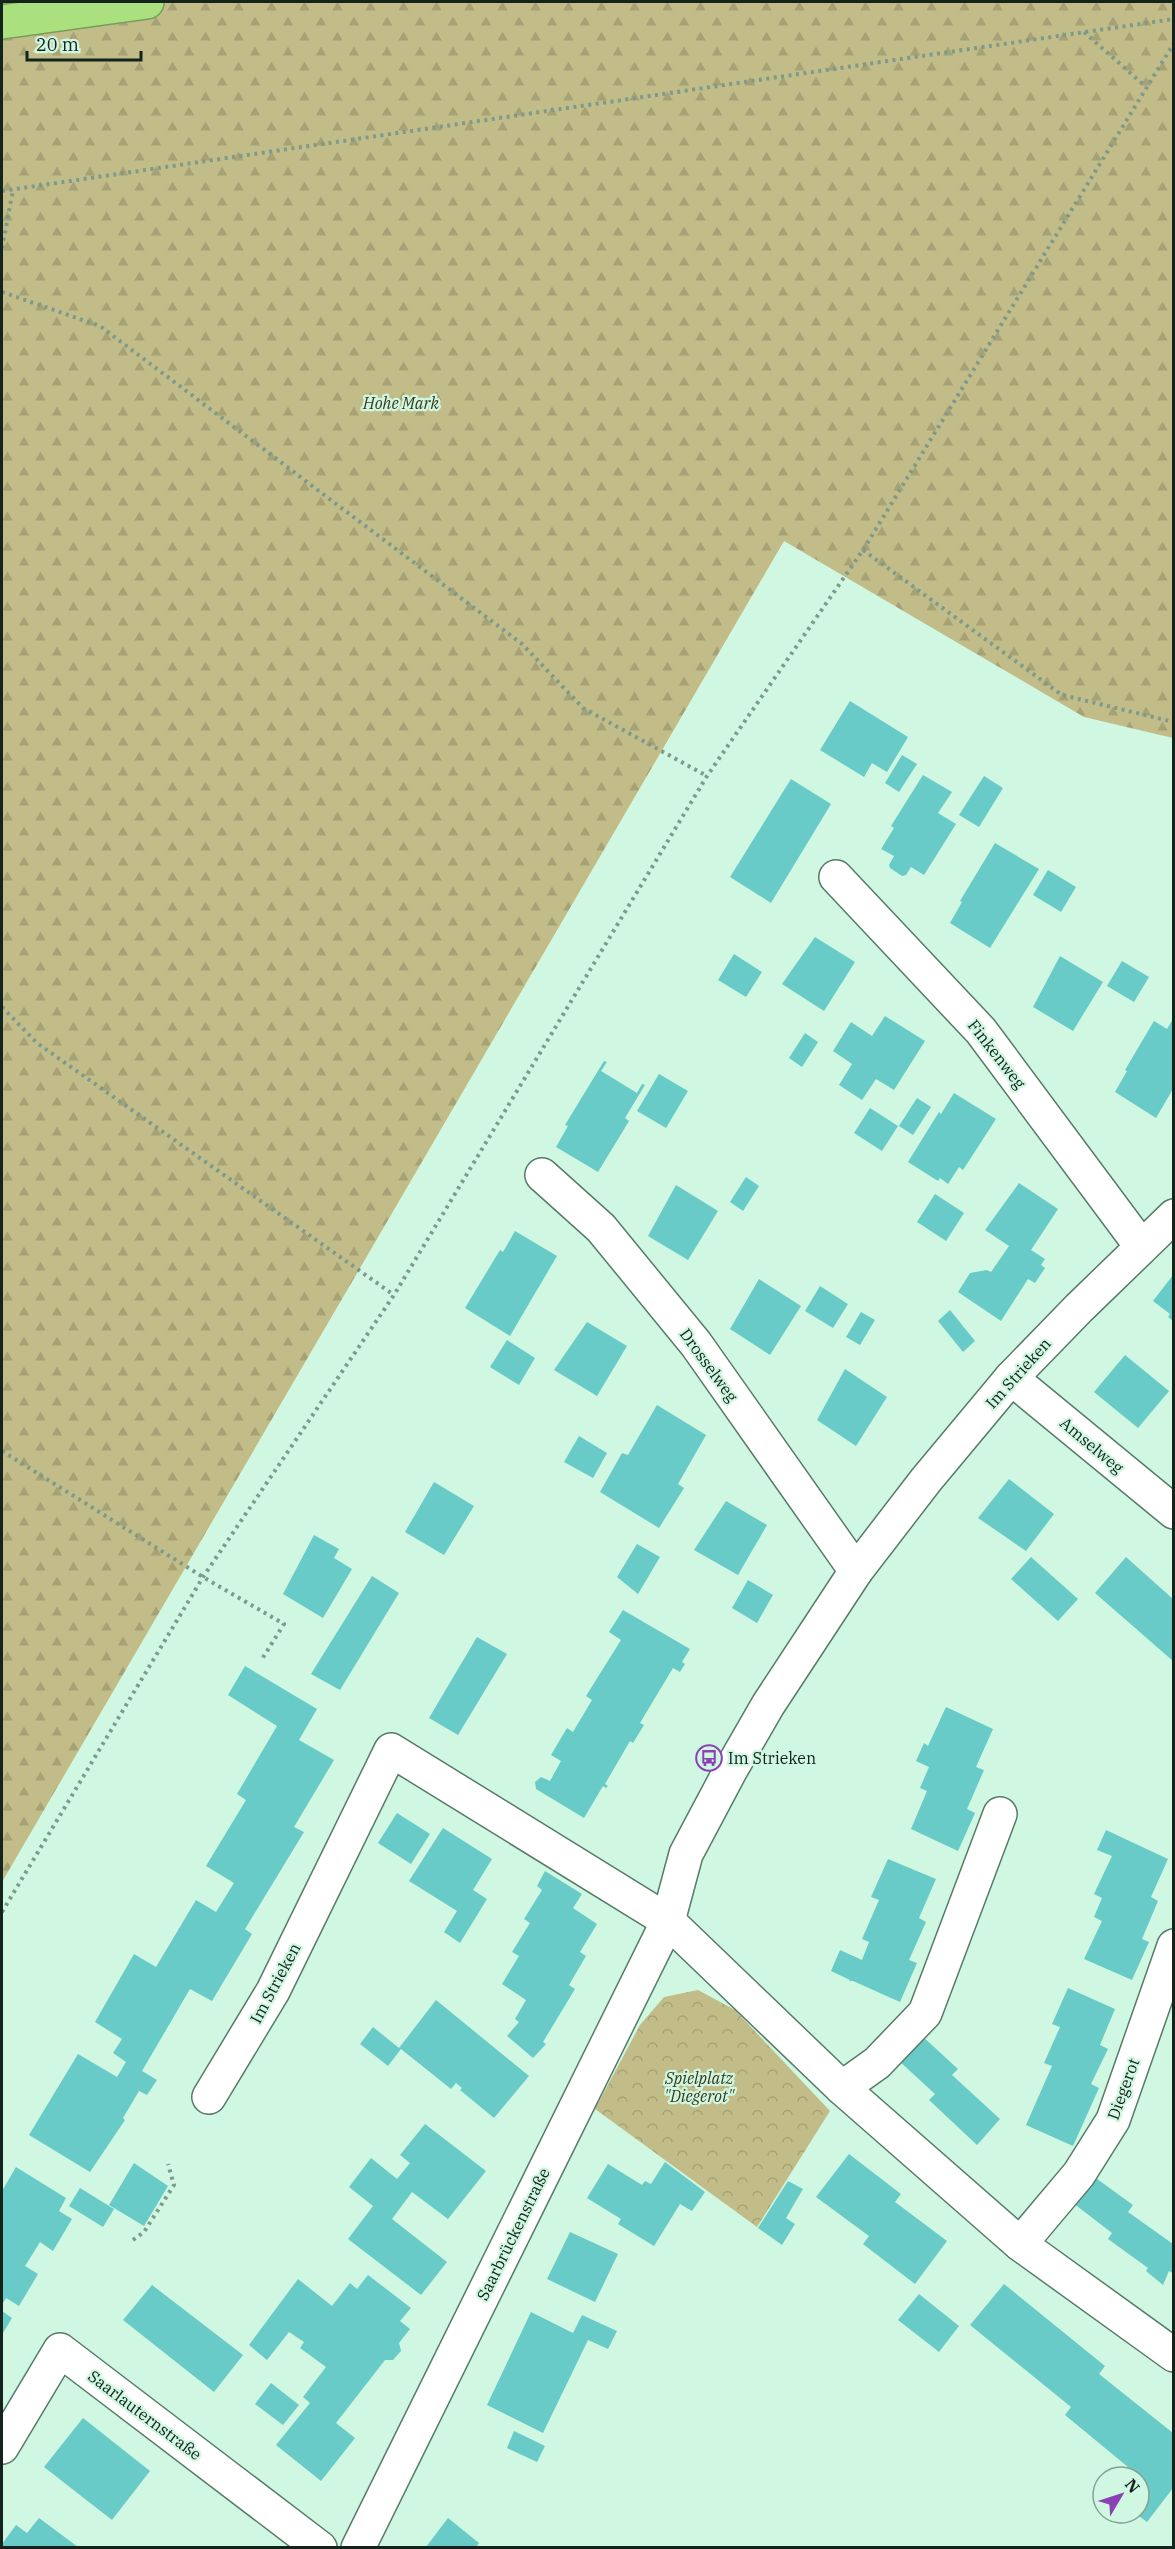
<svg xmlns="http://www.w3.org/2000/svg" width="1175" height="2549" font-family="'IBM Plex Serif',serif">
<style>
.forest{fill:url(#forest-firs)}
.park{fill:url(#park-crowns)}
.building{fill:#69cbc7}
.lines{fill:none;stroke-linecap:round;stroke-linejoin:round}
.minor-casing{stroke:#577b69;stroke-width:36}
.motorway-casing{stroke:#769e5c;stroke-width:36}
.path{stroke:#7d9a8b;stroke-width:4;stroke-dasharray:3 4.5;stroke-linecap:butt}
.minor{stroke:#fff;stroke-width:33}
.motorway{stroke:#aae17e;stroke-width:33}
.labels{text-anchor:middle;dominant-baseline:central;stroke-width:4.5;stroke-linejoin:round;paint-order:stroke}
.park-label{font-size:16px;font-style:italic;fill:#3b3818;stroke:#cff7e2}
.street-label{font-size:16px;fill:#14231c;stroke:#cff7e2}
.poi-label{font-size:16px;fill:#14231c;stroke:#cff7e2;text-anchor:start}
</style>
<defs>
<pattern id="forest-firs" width="22" height="20" patternUnits="userSpaceOnUse" patternTransform="scale(1.5)"><rect width="22" height="20" fill="#c2bd88"/><path d="M5 1l3.5 6h-7zM16 11l3.5 6h-7z" fill="#a6a275"/></pattern>
<pattern id="park-crowns" width="20" height="18" patternUnits="userSpaceOnUse" patternTransform="scale(1.5)"><rect width="20" height="18" fill="#c2bd88"/><path d="M2 6a3 3 0 1 1 6 0M12 15a3 3 0 1 1 6 0" fill="none" stroke="#a6a275"/></pattern>
</defs>
<rect width="100%" height="100%" fill="#cff7e2"/>
<!-- forest -->
<path class="forest" d="M2,2h1171v736l-89,-21 -300,-176 -782,1341z"/>
<!-- park -->
<path class="park" d="M698,1990l37,20 95,101 -73,116 -162,-118 45,-84 24,-28z"/>
<!-- building -->
<g class="building">
<path d="M850,701l58,36 -21,35 -15,-9 -8,14 -44,-27z"/>
<path d="M902,755l15,9 -18,28 -14,-9z"/>
<path d="M923,775l29,17 -14,21 18,11 -32,51 -13,-8 -5,8 -4,1 -12,-8 -1,-3 5,-9 -13,-7 13,-21 -3,-2z"/>
<path d="M984,776l19,12 -24,39 -20,-12z"/>
<path d="M791,779l40,25 -60,99 -41,-26z"/>
<path d="M995,843l44,26 -49,79 -40,-25 12,-21 -2,-1z"/>
<path d="M1048,870l28,17 -15,25 -28,-17z"/>
<path d="M815,937l40,25 -31,49 -42,-27z"/>
<path d="M734,954l28,18 -16,25 -28,-17z"/>
<path d="M1060,956l43,26 -30,49 -40,-24z"/>
<path d="M1122,961l27,16 -15,25 -27,-16z"/>
<path d="M885,1016l40,25 -31,49 -18,-11 -14,21 -23,-15 13,-21 -19,-13 18,-29 21,14z"/>
<path d="M1173,1019v70l-17,29 -41,-26 12,-21 -2,-1 29,-49 13,8z"/>
<path d="M805,1033l13,9 -16,25 -13,-9z"/>
<path d="M604,1061l3,1 -6,9 36,22 5,-9 3,1 -20,33 4,3 -31,51 -42,-25 12,-21 -3,-1z"/>
<path d="M659,1074l29,17 -22,37 -29,-17z"/>
<path d="M954,1093l42,26 -33,51 -4,-3 -11,17 -8,-6 -2,3 -30,-19 31,-50 2,2z"/>
<path d="M917,1098l14,9 -18,28 -14,-9z"/>
<path d="M870,1108l28,18 -16,25 -28,-18z"/>
<path d="M746,1177l13,9 -16,25 -13,-9z"/>
<path d="M1019,1183l39,26 -27,41 14,9 -4,6 4,3 -10,15 -7,-4 -27,42 -43,-29 12,-19 17,-3 4,2 18,-26 -24,-16z"/>
<path d="M676,1185l42,26 -30,49 -40,-24z"/>
<path d="M935,1194l29,19 -18,28 -29,-19z"/>
<path d="M515,1231l42,25 -47,80 -45,-28 35,-58 3,2z"/>
<path d="M1173,1275v46l-5,-4 2,-3 -17,-13z"/>
<path d="M759,1279l42,27 -31,49 -40,-26z"/>
<path d="M820,1286l28,18 -15,24 -28,-17z"/>
<path d="M950,1310l25,31 -12,11 -25,-31z"/>
<path d="M861,1312l14,8 -15,25 -14,-8z"/>
<path d="M587,1322l40,24 -30,50 -43,-26z"/>
<path d="M507,1340l28,18 -16,27 -29,-18z"/>
<path d="M1125,1355l44,36 -31,37 -44,-36z"/>
<path d="M845,1369l42,28 -31,49 -39,-26z"/>
<path d="M657,1405l49,30 -28,49 6,4 -25,40 -59,-36 22,-39 6,2z"/>
<path d="M579,1436l28,17 -14,25 -29,-16z"/>
<path d="M1009,1479l45,35 -28,37 -48,-33z"/>
<path d="M434,1482l40,24 -30,49 -39,-23z"/>
<path d="M726,1501l41,24 -29,50 -44,-25z"/>
<path d="M314,1535l25,14 -5,9 18,11 -29,49 -40,-24z"/>
<path d="M637,1544l23,13 -22,37 -21,-17z"/>
<path d="M1031,1557l47,42 -20,22 -47,-42z"/>
<path d="M1126,1557l47,42v62l-78,-68z"/>
<path d="M372,1576l27,17 -59,97 -29,-16z"/>
<path d="M748,1580l25,15 -16,28 -25,-15z"/>
<path d="M623,1610l67,39 -8,13 3,2 -5,8 -7,-4 -33,55 4,2 -11,18 -3,-2 -25,43 3,2 -2,2 -3,-2 -19,32 -48,-29 -1,-7 6,-5 9,4 11,-20 -10,-6 16,-27 6,4 19,-32 -6,-4 35,-56 -12,-8z"/>
<path d="M477,1637l30,17 -49,81 -29,-17z"/>
<path d="M245,1666l72,43 -18,31 35,20 -40,67 10,5 -59,97 7,5 -40,67 -22,-12 -48,82 15,9 -10,15 -8,-4 -16,27 2,2 -35,52 -61,-37 49,-81 39,23 9,-15 -13,-9 9,-14 -27,-17 39,-68 22,13 40,-67 20,12 18,-29 -28,-17 40,-66 -9,-6 40,-68 -49,-31z"/>
<path d="M946,1707l47,22 -17,38 8,3 -17,39 8,4 -17,38 -47,-22 16,-38 -7,-3 9,-21 -13,-6 8,-18 4,3z"/>
<path d="M397,1813l33,21 -19,30 -33,-21z"/>
<path d="M443,1828l49,31 -19,31 14,9 -27,44 -16,-11 13,-21 -48,-30z"/>
<path d="M1106,1830l62,29 -17,38 7,4 -16,38 7,3 -17,38 -48,-21 18,-38 -8,-4 8,-19 -8,-4 18,-38 -15,-6z"/>
<path d="M888,1859l48,20 -17,39 7,4 -17,38 8,3 -17,39 -47,-21h-4l1,-1 -19,-9 9,-21 22,10 7,-18 -7,-3 17,-39 -8,-3z"/>
<path d="M545,1871l37,23 -9,14 24,16 -17,28 6,4 -17,29 6,4 -32,53 3,2 -13,14 -26,-22 12,-14 -4,-3 11,-19 -24,-16 17,-28 -7,-4 18,-29 -6,-4 18,-29 -5,-4z"/>
<path d="M1068,1988l47,21 -15,36 8,4 -17,35 8,4 -26,58 -47,-21 26,-59 -8,-3 16,-36 -8,-3z"/>
<path d="M436,2000l93,76 -35,42 -34,-28 2,-2 -6,-5 -5,6 -50,-40 -13,17 -28,-22 13,-17 26,21z"/>
<path d="M921,2035l37,34 -6,6 48,44 -23,26 -48,-45 6,-6 -37,-34z"/>
<path d="M425,2124l61,47 -38,48 -36,-27 -20,27 55,43 -26,33 -73,-56 25,-33 -24,-19 22,-29 26,21 13,-16 -10,-8z"/>
<path d="M849,2154l52,40 -6,8 52,39 -32,43 -52,-40 6,-8 -53,-39z"/>
<path d="M665,2162l40,30 -13,19 -12,-7 -26,42 -36,-22 3,-5 -34,-21 21,-34 34,21 3,-4 6,3z"/>
<path d="M134,2163l34,23 -24,40 -35,-21z"/>
<path d="M16,2167l50,31 -7,13 13,8 -19,32 -13,-9 -8,13 -7,11 13,8 -19,32 -13,-8 -4,7v-114z"/>
<path d="M1093,2176l40,29 -5,7 45,32v29l-4,-2 -6,14 -17,-14 2,-3 -40,-29 4,-6 -39,-30z"/>
<path d="M788,2181l15,8 -17,29 9,6 -13,21 -24,-17z"/>
<path d="M80,2188l34,21 -11,18 -34,-21z"/>
<path d="M570,2232l48,22 -23,48 -48,-23z"/>
<path d="M368,2275l43,33 -11,13 10,8 -11,14 2,8 -8,9h-8l-49,63 19,15 -34,43 -45,-36 34,-42 -7,-6 23,-30 -26,-19 4,-6 -15,-10 -22,28 -18,-15 49,-66 34,27 18,-23 7,6z"/>
<path d="M1004,2284l101,82 -6,8 74,59v55l-26,34 -12,-9h4v-36h-8l3,-5 -69,-57 6,-8 -101,-82z"/>
<path d="M152,2285l91,70 -29,37 -91,-72z"/>
<path d="M919,2294l40,32 -20,26 -41,-32z"/>
<path d="M2,2311l10,7 -9,15 -1,-1z"/>
<path d="M531,2312l42,21 9,-18 35,16 -9,18 -20,-9 -45,93 -56,-28z"/>
<path d="M271,2383l28,22 -16,20 -28,-21z"/>
<path d="M83,2418l67,53 -38,49 -68,-53z"/>
<path d="M514,2431l31,15 -8,16 -30,-14z"/>
<path d="M39,2518l39,29h-76v-3l14,-19 11,8z"/>
<path d="M448,2518l31,25 -3,4h-50z"/>
</g>
<g class="lines">
<!-- minor casing -->
<g class="minor-casing">
<g id="minor">
<path d="M836,877l145,154 160,215"/>
<path d="M542,1175l59,53 95,116 160,227"/>
<path d="M1011,1378l163,134"/>
<path d="M842,2088l35,-25 48,-50 75,-199"/>
<path d="M209,2097l64,-106 118,-241 277,171 174,167 178,156 154,111"/>
<path d="M1020,2244l59,-70 34,-54 61,-174"/>
<path d="M2,2447l58,-97 260,198"/>
<path d="M358,2548l310,-627 18,-67 44,-83 38,-66 88,-134 70,-91 85,-102 68,-70 95,-92"/>
</g>
</g>
<!-- motorway casing -->
<g class="motorway-casing">
<path id="motorway" d="M2,22l145,-20"/>
</g>
<!-- path -->
<g class="path">
<path d="M1084,32l61,54"/>
<path d="M2,191l1172,-172"/>
<path d="M2,248l11,-58"/>
<path d="M2,292l98,34 422,318 61,64 124,68"/>
<path d="M863,550l199,145 112,27"/>
<path d="M2,1007l35,36 357,252"/>
<path d="M2,1451l201,126 81,47 -22,35"/>
<path d="M2,1912l201,-335 191,-282 313,-519 156,-226 311,-507"/>
<path d="M133,2240l11,-8 30,-47 -6,-21"/>
</g>
<!-- minor -->
<use href="#minor" class="minor"/>
<!-- motorway -->
<use href="#motorway" class="motorway"/>
</g>
<!-- icons -->
<defs>
<g id="bus-ring" transform="scale(1.35)"><circle r="9.5" fill="#cff7e2" stroke="#8b42b5" stroke-width="1.5"/><path d="M-5-6H5V4H4V6H2V4H-2V6H-4V4H-5ZM-3.5-4V0h7V-4ZM-3.5 1.2v1.5H-2V1.2ZM2 1.2v1.5H3.5V1.2Z" fill="#8b42b5"/></g>
</defs>
<g fill-rule="evenodd">
<use href="#bus-ring" x="709" y="1758"/>
</g>
<g class="labels">
<!-- park labels -->
<g class="park-label">
<text x="401" y="403">Hohe Mark</text>
<text x="699" y="2078">Spielplatz<tspan x="699" dy="18">"Diegerot"</tspan></text>
</g>
<!-- street labels -->
<g class="street-label">
<text transform="translate(997 1054) rotate(52)">Finkenweg</text>
<text transform="translate(709 1365) rotate(54)">Drosselweg</text>
<text transform="translate(1018 1373) rotate(-48)">Im Strieken</text>
<text transform="translate(1092 1445) rotate(40)">Amselweg</text>
<text transform="translate(275 1983) rotate(-62)">Im Strieken</text>
<text transform="translate(1123 2089) rotate(-70)">Diegerot</text>
<text transform="translate(513 2234) rotate(-64)">Saarbrückenstraße</text>
<text transform="translate(145 2415) rotate(37)">Saarlauternstraße</text>
</g>
<!-- poi labels -->
<g class="poi-label">
<text x="728" y="1758">Im Strieken</text>
</g>
</g>
<!-- border -->
<rect width="1175" height="2549" fill="none" stroke="#14231c" stroke-width="6"/>
<!-- north arrow -->
<g transform="translate(1121 2495) rotate(51)"><circle r="28" fill="#cff7e2" stroke="#84a293" stroke-width="1.5"/>
<path d="M0-4.5L10 22L0 15L-10 22Z" fill="#8b42b5"/>
<text y="-9" font-size="16" font-weight="bold" text-anchor="middle" fill="#14231c">N</text>
</g>
<!-- scale -->
<path d="M27 51v9h114v-9" fill="none" stroke="#14231c" stroke-width="3"/>
<text x="36" y="51" font-size="18" fill="#14231c" stroke="#cff7e2" stroke-width="4.5" paint-order="stroke">20 m</text>
</svg>
